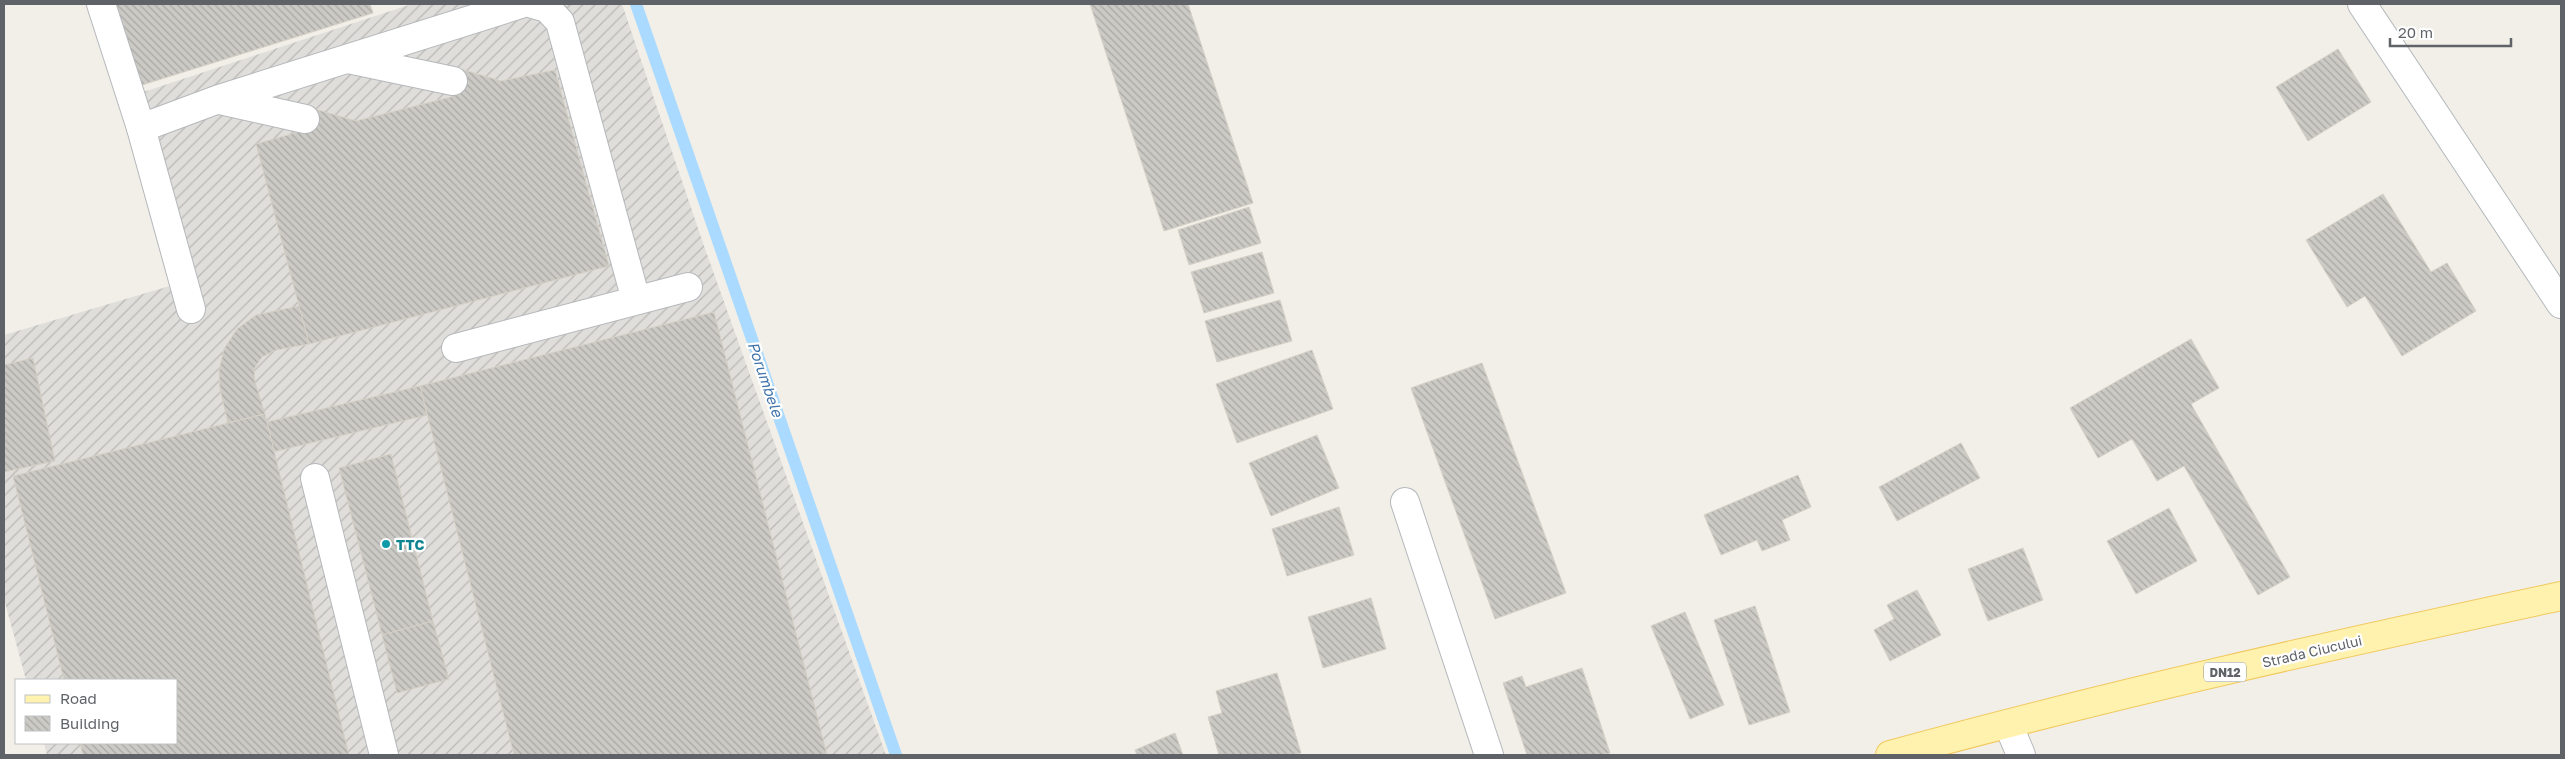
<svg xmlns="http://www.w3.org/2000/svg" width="2565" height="759" font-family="'Golos Text',sans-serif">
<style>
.industrial{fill:url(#industrial-furrows)}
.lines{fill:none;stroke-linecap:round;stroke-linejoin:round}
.stream{stroke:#aadaff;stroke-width:12}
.building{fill:url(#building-back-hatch);stroke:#d6d1c6}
.minor-casing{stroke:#b5b8bc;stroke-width:30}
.major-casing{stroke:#f2c960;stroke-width:30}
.minor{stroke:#fff;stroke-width:28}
.major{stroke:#fff2af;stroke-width:28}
.culture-dot{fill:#0f9aa8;stroke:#fff;stroke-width:2}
.labels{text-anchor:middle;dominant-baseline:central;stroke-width:4.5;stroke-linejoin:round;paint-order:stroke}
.shield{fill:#fff;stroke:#8f9295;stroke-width:1}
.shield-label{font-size:12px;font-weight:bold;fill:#5f6368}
.culture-label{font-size:14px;font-weight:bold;fill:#0d838f;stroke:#fff;text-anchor:start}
.street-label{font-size:14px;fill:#5f6368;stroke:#fff}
.water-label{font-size:15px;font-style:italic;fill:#4174aa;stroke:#fff}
</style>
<defs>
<pattern id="industrial-furrows" width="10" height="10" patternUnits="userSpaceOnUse" patternTransform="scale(1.25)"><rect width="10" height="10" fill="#e0deda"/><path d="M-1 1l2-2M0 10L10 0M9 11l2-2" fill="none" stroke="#b9b8b5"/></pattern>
<pattern id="building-back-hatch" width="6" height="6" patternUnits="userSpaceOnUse" patternTransform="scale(1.25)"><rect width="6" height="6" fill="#cccac5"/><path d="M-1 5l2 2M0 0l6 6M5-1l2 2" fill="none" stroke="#a9a8a4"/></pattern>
</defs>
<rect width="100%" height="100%" fill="#f1efe8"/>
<!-- industrial -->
<path class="industrial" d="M412,4h210l81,239 183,512h-839l-3,-12h132v-63h-150l-22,-81v-264l169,-50 -51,-186z"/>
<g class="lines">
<!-- stream -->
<path class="stream" d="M636,4l260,751"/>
</g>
<!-- building -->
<g class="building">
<path d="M116,4h254l3,9 -231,72z"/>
<path d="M1090,4h98l65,199 -89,28z"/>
<path d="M2338,49l33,53 -63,39 -32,-54z"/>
<path d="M454,67l47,14 54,-11 54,196 -300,78 -53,-200 46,-13 6,-24 48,14 95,-24z"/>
<path d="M2383,194l48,78 16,-9 29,48 -74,45 -37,-60 -18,11 -41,-67z"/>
<path d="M1249,207l12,36 -72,22 -11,-35z"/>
<path d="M1262,252l12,41 -70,20 -13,-41z"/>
<path d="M1280,300l12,41 -75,21 -12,-41z"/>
<path d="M299,306l10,38 -33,6 -14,7 -8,12 1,13 10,32 -37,9 -8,-34 -1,-18 5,-22 13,-20 19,-14z"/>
<path d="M714,312l113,443h-313l-94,-369z"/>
<path d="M2191,339l28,49 -28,16 99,173 -32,18 -74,-129 -27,15 -25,-42 -34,19 -28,-50z"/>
<path d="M1312,350l21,59 -96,34 -21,-59z"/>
<path d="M33,358l22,103 -51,11v-107z"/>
<path d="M1482,363l84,230 -71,26 -84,-231z"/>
<path d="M420,386l7,29 -154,37 -6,-30z"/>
<path d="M265,414l84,341h-266l-3,-12h96v-63h-112l-51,-204z"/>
<path d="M1317,435l22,53 -68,28 -22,-53z"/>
<path d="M1961,443l19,35 -83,43 -18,-34z"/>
<path d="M391,454l42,167 -51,14 -43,-167z"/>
<path d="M1798,475l13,32 -29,13 8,20 -28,11 -5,-11 -36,15 -17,-40z"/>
<path d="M1339,507l15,48 -67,21 -15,-47z"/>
<path d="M2169,508l28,53 -61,33 -29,-53z"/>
<path d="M2023,548l20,52 -55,21 -20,-52z"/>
<path d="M1917,590l24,45 -51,26 -16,-31 20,-11 -7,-14z"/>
<path d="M1371,598l15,51 -63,19 -15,-51z"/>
<path d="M1755,606l35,106 -41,13 -35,-105z"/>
<path d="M1685,612l39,93 -34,14 -39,-93z"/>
<path d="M433,621l16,58 -52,14 -15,-58z"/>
<path d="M1582,668l28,85 -8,2h-75l-24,-72 19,-7 4,11z"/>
<path d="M1277,673l24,80 -8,2h-74l-11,-38 14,-4 -6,-22z"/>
<path d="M1175,733l8,22h-46l-2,-5z"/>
</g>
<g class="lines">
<!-- minor casing -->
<g class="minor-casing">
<g id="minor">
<path d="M101,4l40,124 50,181"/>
<path d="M533,4l14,4 13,14 76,278"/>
<path d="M2362,4l199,300"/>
<path d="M348,59l105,22"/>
<path d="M220,100l85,19"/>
<path d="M141,128l78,-29 302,-95"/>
<path d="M456,348l232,-61"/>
<path d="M315,478l69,277"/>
<path d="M1405,502l84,253"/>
<path d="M2008,724l13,31"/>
</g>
</g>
<!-- major casing -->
<g class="major-casing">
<path id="major" d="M1890,755c221,-61 447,-111 671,-159"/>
</g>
<!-- minor -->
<use href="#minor" class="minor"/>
<!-- major -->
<use href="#major" class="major"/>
</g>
<!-- markers -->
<circle class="culture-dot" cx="386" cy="544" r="5"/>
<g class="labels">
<!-- shield labels -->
<rect class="shield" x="2204" y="662.5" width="42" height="19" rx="4"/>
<g class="shield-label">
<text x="2225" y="672">DN12</text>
</g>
<!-- culture labels -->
<g class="culture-label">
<text x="396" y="544">TTC</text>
</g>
<!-- street labels -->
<g class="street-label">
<text transform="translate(2312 651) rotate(-13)">Strada Ciucului</text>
</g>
<!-- water labels -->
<g class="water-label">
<text transform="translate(766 379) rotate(71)">Porumbele</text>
</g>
</g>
<!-- border -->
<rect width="2565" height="759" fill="none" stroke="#5f6368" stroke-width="10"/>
<!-- legend -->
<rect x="15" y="679" width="162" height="65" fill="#ffffff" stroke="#bfc1c3"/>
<rect x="25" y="695" width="25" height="8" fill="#fff2af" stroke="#bfc1c3"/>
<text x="60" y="704" font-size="15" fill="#5f6368">Road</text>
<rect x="25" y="716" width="25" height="15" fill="url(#building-back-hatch)" stroke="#bfc1c3"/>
<text x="60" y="729" font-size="15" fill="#5f6368">Building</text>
<!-- scale -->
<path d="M2390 38v8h121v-8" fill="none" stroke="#5f6368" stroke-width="2.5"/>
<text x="2398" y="38" font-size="15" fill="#5f6368" stroke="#ffffff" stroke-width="4" paint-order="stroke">20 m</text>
</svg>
